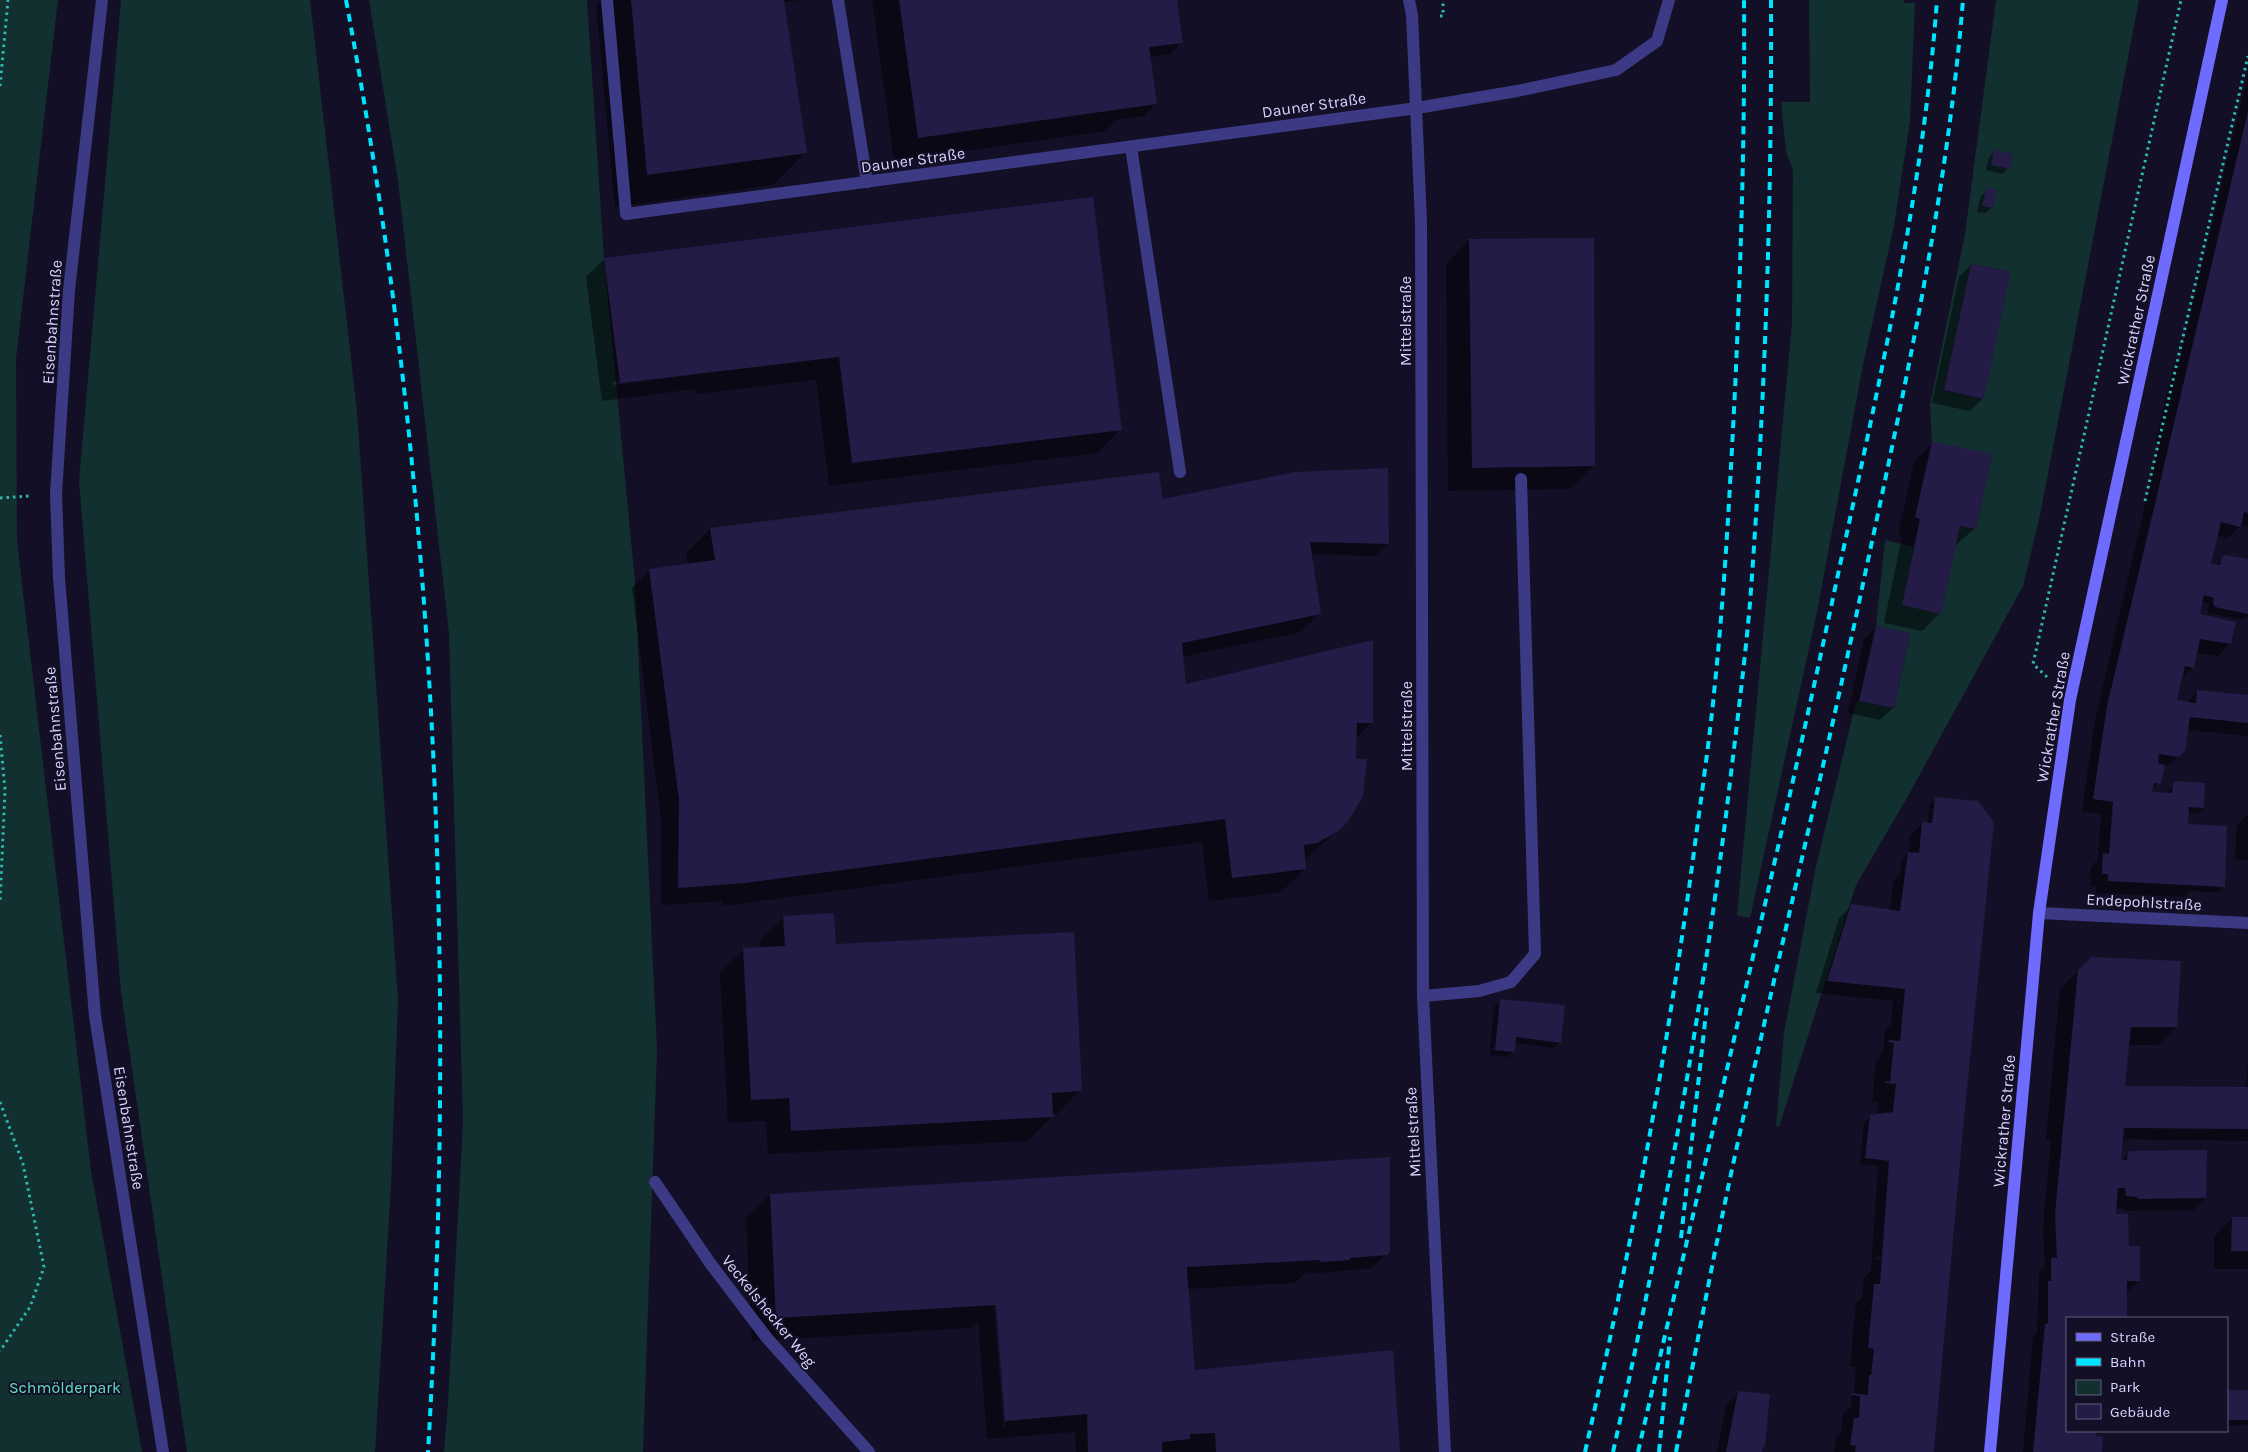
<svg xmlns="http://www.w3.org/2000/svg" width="2248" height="1452" font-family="Karla,sans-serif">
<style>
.green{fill:#12302f;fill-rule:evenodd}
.shadow{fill:#0007;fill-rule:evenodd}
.building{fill:#241b47}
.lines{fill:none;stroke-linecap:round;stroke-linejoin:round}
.path{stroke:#2fb8b0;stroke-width:3;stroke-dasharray:2.5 4;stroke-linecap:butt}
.lane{stroke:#3d3a85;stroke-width:12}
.street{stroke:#3d3a85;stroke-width:12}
.secondary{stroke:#6f6bff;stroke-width:12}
.rail{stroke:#00e5ff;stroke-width:4;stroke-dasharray:8 6;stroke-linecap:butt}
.labels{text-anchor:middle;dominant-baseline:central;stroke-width:4;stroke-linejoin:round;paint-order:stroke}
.street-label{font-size:16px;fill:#d9d4ff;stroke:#130f26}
.park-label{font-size:16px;fill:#5fe0c0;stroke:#130f26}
</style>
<rect width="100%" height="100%" fill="#130f26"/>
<!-- green -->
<g class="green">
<path d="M0,0h58l-42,358 1,183 74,630 51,281h-142z"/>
<path d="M121,0h189l47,411 41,589 -7,185 -16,267h-188l-66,-460 -42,-511z"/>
<path d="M369,0h218l17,258 31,324 22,468 -14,402h-199l4,-49 15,-281 -14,-488 -51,-453z"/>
<path d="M1809,0h95v3h11l-5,118 -16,105 -31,139 -46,247 -67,306 -13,-3 55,-592 1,-153 -7,-18 -5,-50h29z"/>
<path d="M1996,0h143l-99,515 -17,71 -115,210 -52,89 -77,242 -3,-1 8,-93 32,-167 40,-164 3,-1 35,7 16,-74 -34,-8 9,-86 29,7 -12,58 39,8 19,-87 16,3 16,-74 -60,-13 -2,-37 35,-171zM1971,264l39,8 -27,127 -39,-9z"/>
</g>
<!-- shadow -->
<g class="shadow">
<path d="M601,0h197l-15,3 22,150 -32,32 -158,22 -19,-202z"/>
<path d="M872,0h304l6,42 -12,12 -21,3 7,47 -12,12 -27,4 -11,11 -212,30z"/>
<path d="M2248,73v454l-8,-1 -12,12 -11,-2 -7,29 6,1 7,-8 25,3v55l-5,4 -34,-7 -2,-3 2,-6 -7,-2 -3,13 31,28 -12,13 -22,-3 -3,14 -12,12 -5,22 11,2 11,-12 50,5v40l-61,-6 -3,21 -13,12 -8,5 -2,12 -10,10v6l16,-2 9,-12 27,26 -6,6 -10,-1v12l37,61 -6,6 -28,-1 -6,6 -88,-4v-7h-6l1,-19 7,-8 3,-45 -19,-3 13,-91 64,-275 -4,-1 18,-77 6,-6z"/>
<path d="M1995,151l13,17 -5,6 -17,-4 3,-13z"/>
<path d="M1987,190l5,17 -6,6 -9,-1 4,-16z"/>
<path d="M1469,240l125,225 -24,24 -122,2 -2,-227z"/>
<path d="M604,259l517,170 -24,24 -268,33 -13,-106 -120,14 -1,-5 -93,12 -16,-124zM694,373v2l-80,10 -1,-3z"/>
<path d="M1971,265l11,134 -12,12 -38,-8 27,-126z"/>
<path d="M1932,443l58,12 -16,74 -20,18 -14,66 -18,18 -38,-8 18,-86 -4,-2 16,-73z"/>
<path d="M1157,473l4,30 227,40 -13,13 -65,-2 9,60 -18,18 -120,25 4,29 187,36 -17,17v22h11l-4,35 -14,24 -43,40v9l-24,23 -72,9 -7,-59 -480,64v-5l-61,4v-86l-29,-231 18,-18 38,-5 -2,-12 24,-24z"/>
<path d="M1876,627l33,7 -16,74 -13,12 -32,-7 16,-74z"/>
<path d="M1935,799l26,321h3l-30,332h-100l2,-15 5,-5 2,-18 8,-8 1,-11 2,-3 2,-25 -6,-1 6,-63 6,-6 2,-19 7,-7 7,-105 -18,-2 4,-41 6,-6 7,-1 1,-14h-6l4,-42 7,-7 2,-23 6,-6 2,-23 -77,-8 23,-75 12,-12 39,5 3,-30 8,-8 1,-14 7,-7 1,-17 13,-12 5,1 1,-19zM1876,1257l66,5v3l-67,-6z"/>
<path d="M2248,814v46l-13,-1 2,-34z"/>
<path d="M784,917l296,173 -23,24h-5v3l-24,24 -260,13 -2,-33 -38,2 -8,-150 24,-24 17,-1 -1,-7z"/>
<path d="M2079,970l97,57 -18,18h-30l-5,44 123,-1 2,-29v82l-126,-2 -2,24 11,-11 74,46 -12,12 -67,1 -1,-2 -10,-1 -1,7 25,65 -13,13v25h-59v113h28l-1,6 6,15h-77l10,-115 4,-4 2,-61 6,-6 -2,-39 8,-87 -5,-1 14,-150z"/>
<path d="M1500,1001l60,41 -6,6 -40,-5v8l-6,6 -18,-2v-5l20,2v-2l-20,-2 4,-41z"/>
<path d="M770,1195l618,57 -16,16 -63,6 -1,-4 -13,13 -108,6 7,82 205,81h-323l-1,-20 -88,7 -9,-118 -7,7 -219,13 -6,-122zM994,1304h3l9,123 -2,1z"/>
<path d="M2232,1218l16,1v50h-34v-32z"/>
<path d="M2227,1391h21v34l-21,1z"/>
<path d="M1738,1393l26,53 -3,6h-44l9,-47z"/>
</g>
<!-- building -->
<g class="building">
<path d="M631,0h153l23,153 -160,22z"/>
<path d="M899,0h278l6,43 -34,4 8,57 -239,34z"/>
<path d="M2248,111v402l-4,-1 -3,15 -20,-5 -10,42 9,1 2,-8 3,-2 23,4v55l-33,-7 -2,-4 1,-5 -10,-3 -4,19 36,8 -5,22 -31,-5 -6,29 -9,-2 -8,34 19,3 1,-13 51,5v28l-58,-6 -5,34 -7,6 -19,-3 -1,9 7,2 -3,16 -2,3 -6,-1 -2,9 20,1 1,-9 2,-3 30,2 -1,25 -15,-1 -1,17 39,2 -2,61 -117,-6v-7h-6l1,-21 6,1 4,-52 -20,-3 14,-93z"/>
<path d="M1994,150l19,4 -3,15 -19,-4z"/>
<path d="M1986,188l11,2 -4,18 -11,-2z"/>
<path d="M1093,197l29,233 -270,33 -13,-106 -219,26 -16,-125z"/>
<path d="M1594,238l1,228 -123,2 -3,-229z"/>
<path d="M1971,264l39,8 -26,127 -40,-9z"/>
<path d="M1932,442l60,12 -16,75 -16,-3 -19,88 -39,-9 18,-86 -5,-2z"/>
<path d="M1388,468l1,76 -79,-2 11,72 -139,29 4,41 187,-44v83h-16l-1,36h11l-4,37 -14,24 -9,10 -23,13 -13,2 2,24 -74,9 -7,-59 -479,64 -68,5 1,-88 -30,-231 66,-9 -5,-32 449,-56 4,27 132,-27z"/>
<path d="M1876,626l34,7 -16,75 -35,-7z"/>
<path d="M1935,797l43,4 16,21 -30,297 -30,333h-79l1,-6 -6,-1 4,-27h5l1,-22 -9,-1 1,-2 16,2 1,-20h2l3,-26 -6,-1 6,-64h6l9,-123 -24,-3 5,-43 23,-3 3,-28 -11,-1v-2l5,1 4,-39 -6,-1 1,-2 11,1 5,-52 -78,-8 24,-77 49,7 8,-59 11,1 3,-31 10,1z"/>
<path d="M834,913l2,31 238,-12 8,159 -30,2 1,24 -262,14 -2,-33 -38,2 -8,-152 42,-2 -2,-30z"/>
<path d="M2092,957l89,4 -4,66h-46l-6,59 123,1v42l-124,-1 -3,32h6l1,-7 2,-2 77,-1 -1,48 -68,1 -1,-2 -11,-1 -1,-8h-7l-2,26h12l1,32h11v35h-13v37h-60v113h29v5l7,1 -1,15h-69l12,-128 3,-1v-42h3v-23h6l-2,-44 23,-244z"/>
<path d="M1500,999l65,6 -4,38 -45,-6 -1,15 -20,-2z"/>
<path d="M1390,1157v93l-2,5 -38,3v2l-29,2 -1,-2 -133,7v2l8,101 198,-20 7,102h-184l-1,-19 -25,1v5l-28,3v10h-74l-1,-38 -82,7 -9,-116 -220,13 -6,-124z"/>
<path d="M2232,1217h16v34h-17z"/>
<rect x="2227" y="1390" width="21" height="30"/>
<path d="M1738,1391l32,3 -5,53h-2l-1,5h-36z"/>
</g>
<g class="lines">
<!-- path -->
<g class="path">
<path d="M1440,16h3v-16"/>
<path d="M0,86l8,-86"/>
<path d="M0,498l29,-2"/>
<path d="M2145,501l103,-445"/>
<path d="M2047,677l-14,-13 148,-664"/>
<path d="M0,735l5,55 -5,113"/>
<path d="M0,1102l23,62 21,103 -14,40 -30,44"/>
</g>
<!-- lane -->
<g class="lane">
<path d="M838,0l29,182"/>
<path d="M1417,108l100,-17 99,-21 41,-29 12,-41"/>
<path d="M1131,147l49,325"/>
<path d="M1423,996l56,-5 32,-9 24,-28 -14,-475"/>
</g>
<!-- street -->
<g class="street">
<path d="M102,0l-33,290 -13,204 3,84 36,438 68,436"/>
<path d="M607,0l19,214 791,-106"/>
<path d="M1409,0l3,15 9,207 2,774 22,456"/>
<path d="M2039,913l209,10"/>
<path d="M655,1182l55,81 57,75 102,114"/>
</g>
<!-- secondary -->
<path class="secondary" d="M1990,1452l49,-539 31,-213 152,-700"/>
<!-- rail -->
<g class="rail">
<path d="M346,0c90,480 111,965 82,1452"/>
<path d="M1681,1238l26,-234"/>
<path d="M1585,1452c46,-201 83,-404 110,-608 7,-53 15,-107 20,-161 10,-97 15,-195 20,-293 6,-130 10,-260 9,-390"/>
<path d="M1613,1452c48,-213 87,-428 114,-645 8,-68 17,-136 23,-204 15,-201 22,-402 21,-603"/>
<path d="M1638,1452c68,-295 139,-590 202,-887 40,-186 83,-374 97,-565"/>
<path d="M1659,1452l11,-115"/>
<path d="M1676,1452c19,-97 37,-195 58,-292 42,-194 89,-387 130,-581 41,-192 83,-383 99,-579"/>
</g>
</g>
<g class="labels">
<!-- street labels -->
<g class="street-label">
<text transform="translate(1314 105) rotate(-8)">Dauner Straße</text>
<text transform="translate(913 160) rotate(-8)">Dauner Straße</text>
<text transform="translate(2136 320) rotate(-78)">Wickrather Straße</text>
<text transform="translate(1405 321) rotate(-90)">Mittelstraße</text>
<text transform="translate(52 322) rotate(-86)">Eisenbahnstraße</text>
<text transform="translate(2053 717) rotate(-80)">Wickrather Straße</text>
<text transform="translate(1406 726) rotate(-90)">Mittelstraße</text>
<text transform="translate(55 729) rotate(-95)">Eisenbahnstraße</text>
<text transform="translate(2144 902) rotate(3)">Endepohlstraße</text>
<text transform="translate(2004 1121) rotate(-85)">Wickrather Straße</text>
<text transform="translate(129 1128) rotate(81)">Eisenbahnstraße</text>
<text transform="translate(1413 1132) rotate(-93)">Mittelstraße</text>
<text transform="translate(769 1311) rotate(51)">Veckelshecker Weg</text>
</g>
<!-- park labels -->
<g class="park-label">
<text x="65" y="1387">Schmölderpark</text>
</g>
</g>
<!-- legend -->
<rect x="2066" y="1317" width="162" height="115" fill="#130f26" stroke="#625e7d"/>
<rect x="2076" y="1333" width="25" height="8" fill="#6f6bff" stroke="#625e7d"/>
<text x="2110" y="1342" font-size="15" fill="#d9d4ff">Straße</text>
<rect x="2076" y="1358" width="25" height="8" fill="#00e5ff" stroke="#625e7d"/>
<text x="2110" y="1367" font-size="15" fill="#d9d4ff">Bahn</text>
<rect x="2076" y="1380" width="25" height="15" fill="#12302f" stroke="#625e7d"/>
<text x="2110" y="1392" font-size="15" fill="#d9d4ff">Park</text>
<rect x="2076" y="1404" width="25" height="15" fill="#241b47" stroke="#625e7d"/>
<text x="2110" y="1417" font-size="15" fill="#d9d4ff">Gebäude</text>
</svg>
